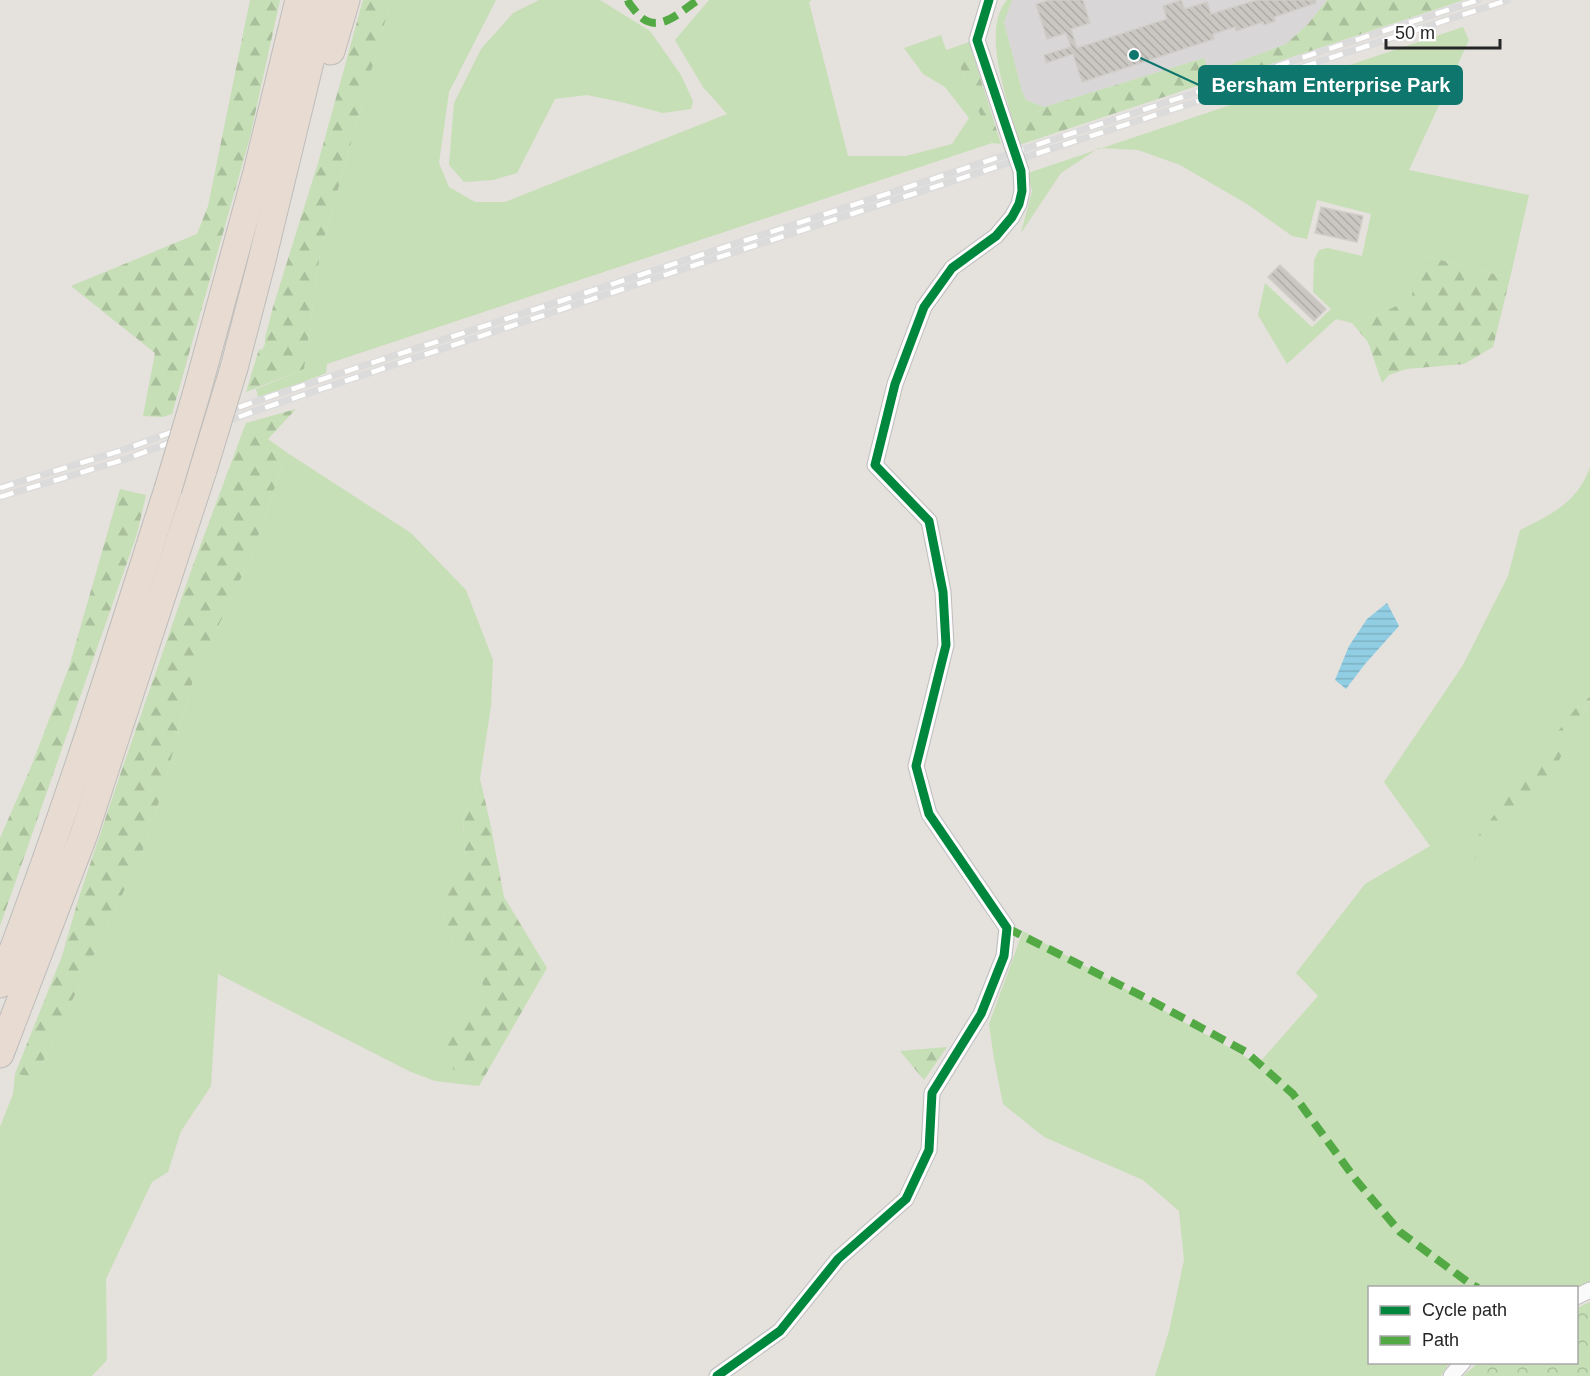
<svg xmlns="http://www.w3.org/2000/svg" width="1590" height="1376" font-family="Arial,sans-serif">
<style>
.industrial{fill:#d9d6d8}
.grass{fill:#c6dfb6}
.forest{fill:url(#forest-firs)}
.park{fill:url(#park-crowns)}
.water{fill:url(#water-rules)}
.building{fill:url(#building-back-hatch);stroke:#d0cdc8;stroke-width:1.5}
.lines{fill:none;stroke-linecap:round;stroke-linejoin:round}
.street-casing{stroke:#bebdbd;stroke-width:17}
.highway-casing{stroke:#bebdbb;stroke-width:29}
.street{stroke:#fbfafa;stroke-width:15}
.highway{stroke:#e7dbd2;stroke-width:27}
.rail-casing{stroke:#dcdbdc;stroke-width:7}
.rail{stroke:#fff;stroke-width:4.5;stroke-dasharray:14;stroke-linecap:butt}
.street-bridge-casing{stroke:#bebdbd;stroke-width:17;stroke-linecap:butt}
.highway-bridge-casing{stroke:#bebdbb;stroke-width:29;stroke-linecap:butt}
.street-bridge{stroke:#fbfafa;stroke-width:15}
.highway-bridge{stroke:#e7dbd2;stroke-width:27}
.quiet{stroke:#53aa44;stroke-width:8;stroke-dasharray:15 8;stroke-linecap:butt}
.cycleway-casing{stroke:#fff;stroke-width:13}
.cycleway{stroke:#00873e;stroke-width:9}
.leader{fill:none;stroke:#0f766e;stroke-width:2}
.callout-dot{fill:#0f766e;stroke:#fff;stroke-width:2}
.callout{fill:#0f766e;stroke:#0f766e;stroke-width:2}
.callout-label{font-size:20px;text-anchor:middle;font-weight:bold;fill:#fff}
</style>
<defs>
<pattern id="forest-firs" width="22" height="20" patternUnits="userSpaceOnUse" patternTransform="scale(1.5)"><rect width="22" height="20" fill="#c6dfb6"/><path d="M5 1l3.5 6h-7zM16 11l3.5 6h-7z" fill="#aabf9c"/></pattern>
<pattern id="park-crowns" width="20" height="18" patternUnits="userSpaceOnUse" patternTransform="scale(1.5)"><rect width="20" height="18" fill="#c6dfb6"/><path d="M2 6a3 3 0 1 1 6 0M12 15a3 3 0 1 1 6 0" fill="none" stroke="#aabf9c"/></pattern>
<pattern id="water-rules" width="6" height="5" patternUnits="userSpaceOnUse" patternTransform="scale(1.5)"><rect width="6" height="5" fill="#91cee4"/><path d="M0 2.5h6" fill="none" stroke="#7db1c3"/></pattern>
<pattern id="building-back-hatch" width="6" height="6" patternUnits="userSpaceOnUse" patternTransform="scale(1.5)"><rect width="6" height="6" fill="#cac7c3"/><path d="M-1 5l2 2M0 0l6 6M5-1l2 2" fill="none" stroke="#adaba7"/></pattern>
</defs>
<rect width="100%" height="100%" fill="#e5e1dc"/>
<!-- industrial -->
<path class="industrial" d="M1012,0h315l-19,24 -22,20 -77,29 -5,-15 -160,49 -18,-7 -4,-9 -18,-69z"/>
<!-- grass -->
<g class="grass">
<path d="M391,0h105l-47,92 -10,71 10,24 26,15h30l222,-88 -24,-27 -28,-47 34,-40h103l-3,2 39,154h58l46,-12 17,-26 -24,-31 -22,-13 -19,-26 37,-13 5,15 6,-2 40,95 -665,221 -1,9 -67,27 -3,-11 48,-20 16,-115z"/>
<path d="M539,0h61l50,31 31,44 12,26 -2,8 -28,4 -42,-11 -34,-7 -32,4 -38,74 -24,7 -29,2 -15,-17 5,-62 27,-54 32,-36z"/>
<path d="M1007,0h5l-8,22 18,69 4,9 18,7 -30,18c-9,-33 -32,-97 -7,-125z"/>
<path d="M1463,27l6,13 -60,130 120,25 -19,83 -85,-22 -8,15 -6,28 -34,16 -25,8 -16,-4 -49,45 -29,-49 7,-32 47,44 19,-18 -18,-17 1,-32 5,-10 9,-2 34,8 9,-42 -54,-14 -10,39 -15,-3 -45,-32 -67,-39 -42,-15 -39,-2 -38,25 -40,60 11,-42 -4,-18z"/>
<path d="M1237,62l6,6 19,-1 -65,19 12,-13z"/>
<path d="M289,454l122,79 55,57 27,70 -2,46 -11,73 -17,39 2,41 -27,37 17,52 24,19 4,20 -37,59 7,23 26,17 -44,-5 -24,-9 -193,-98 -7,112 -30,45 -13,41 -16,10 -46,97 1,81 -15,16h-92v-249l13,-33 2,-20 21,3 105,-222 10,-25 43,-153 57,-120 32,-94z"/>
<path d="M1590,467v230l-11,7 -29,74 40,-77v581l-13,7 -1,-1h-206v74l79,1 -8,13h-286l14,-45 15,-71 -5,-49 -36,-31 -99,-43 -41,-33 -9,-45 -5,-35 34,-93 235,133 60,-68 -22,-23 69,-89 65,-38 -46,-64 79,-117 45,-89 12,-46c31,-15 58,-28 70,-63z"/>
</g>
<!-- forest -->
<g class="forest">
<path d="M250,0h30l-30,137 -78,277 -9,3 -20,-1 12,-63 -84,-67 126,-52 11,-28z"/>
<path d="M363,0h28l-71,254 -16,115 -58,23 13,-43 3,1 3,-6v-6l8,-31 45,-144z"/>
<path d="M1327,0h137l-202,67 -19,1 -6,-6 49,-18 22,-20z"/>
<path d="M969,42l32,102 -9,-1 -40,-95z"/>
<path d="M1204,58l5,15 -12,13 -178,59 -5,-20 30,-18z"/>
<path d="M1425,256l85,22 -17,69 -29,17 -58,5 -17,6 -7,8 -14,-41 -16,-19 25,-8 34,-16 6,-28z"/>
<path d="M296,409l-28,30 21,15 -6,9 -32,94 -57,120 -43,153 -10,25 -105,222 -21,-3 47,-118 17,-59 40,-119 73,-210 54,-145z"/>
<path d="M120,489l26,6 -9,39 -137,392v-88l31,-71 38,-100z"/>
<path d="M1590,697v4l-40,77 -79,85 -2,-15 110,-144z"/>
<path d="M480,779l10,43 14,75 43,71 -68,118 -26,-17 -8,-23 38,-59 -4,-20 -24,-19 -17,-52 27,-37 -2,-41z"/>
<path d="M947,1047l-23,33 -24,-29z"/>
</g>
<!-- park -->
<path class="park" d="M1590,1302v74h-127l15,-13 98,-1 1,-54z"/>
<!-- water -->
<path class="water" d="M1387,603l12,23 -34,38 -19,25 -11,-9 14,-34 18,-27z"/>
<!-- building -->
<g class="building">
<path d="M1050,0h33l7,23 -19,6 6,19 90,-29 -4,-13 18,-6 4,9 22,-7 4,12 46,-14h58l1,3 -42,14 1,4 -11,4 -1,-3 -27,9 -1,-4 -22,7 1,5 -132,43 -9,-28 -27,9 -2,-8 27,-8 -5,-14 -19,6 -11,-35z"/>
<path d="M1321,207l42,9 -6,26 -42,-9z"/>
<path d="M1280,265l46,44 -12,12 -46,-44z"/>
</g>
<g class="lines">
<!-- street casing -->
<g class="street-casing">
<g id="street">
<path d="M989,0l-12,40 35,105"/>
<path d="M1576,1297l14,-7"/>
<path d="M717,1376l63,-45 58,-72 68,-60 23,-49 3,-57 49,-79 23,-58 3,-28 -78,-114 -13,-48 30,-121 -3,-53 -14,-71 -54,-56 20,-81 29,-77 28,-39 44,-32 16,-19 7,-13 3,-13 -1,-20"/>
<path d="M1451,1376l12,-14"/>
</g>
</g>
<!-- highway casing -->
<g class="highway-casing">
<g id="highway">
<path d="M331,51l15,-51"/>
<path d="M234,368l27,-104 64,-264"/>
<path d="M196,395l61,-223 42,-172"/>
<path d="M0,984c63,-162 115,-329 168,-495"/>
<path d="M0,1054l84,-220 119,-364"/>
</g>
</g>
<!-- street -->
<use href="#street" class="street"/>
<!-- highway -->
<use href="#highway" class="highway"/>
<!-- rail casing -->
<g class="rail-casing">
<g id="rail">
<path d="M0,488l123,-38 136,-50 1219,-400"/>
<path d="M0,497l126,-38 129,-48 428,-142 825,-269"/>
</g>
</g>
<!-- rail -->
<use href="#rail" class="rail"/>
<!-- street-bridge casing -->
<g class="street-bridge-casing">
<path id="street-bridge" d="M1012,145l9,26"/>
</g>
<!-- highway-bridge casing -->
<g class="highway-bridge-casing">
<g id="highway-bridge">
<path d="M203,470l31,-102"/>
<path d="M168,489l28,-94"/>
</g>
</g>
<!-- street-bridge -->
<use href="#street-bridge" class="street-bridge"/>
<!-- highway-bridge -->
<use href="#highway-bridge" class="highway-bridge"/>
<!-- quiet -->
<g class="quiet">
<path d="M628,0l1,3c4,5 8,11 13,15 19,15 40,-8 56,-18"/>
<path d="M1007,928l141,71 98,53 47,42 63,86 44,52 69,51 9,5"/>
</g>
<!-- cycleway casing -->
<g class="cycleway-casing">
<path id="cycleway" d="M717,1376l63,-45 58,-72 68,-60 23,-49 3,-57 49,-79 23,-58 3,-28 -78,-114 -13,-48 30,-121 -3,-53 -14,-71 -54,-56 20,-81 29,-77 28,-39 44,-32 16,-19 7,-13 3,-13 -1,-20 -44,-131 12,-40"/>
</g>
<!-- cycleway -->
<use href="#cycleway" class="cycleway"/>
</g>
<!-- callouts -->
<path class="leader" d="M1134 55L1199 85"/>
<circle class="callout-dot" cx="1134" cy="55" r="6"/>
<rect class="callout" x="1199" y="66" width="263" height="38" rx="6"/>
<g class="callout-label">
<text x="1331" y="92">Bersham Enterprise Park</text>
</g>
<!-- legend -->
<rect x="1368" y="1286" width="210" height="78" fill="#ffffff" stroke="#a8a8a8" stroke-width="1.5"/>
<rect x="1380" y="1306" width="30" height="9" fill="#00873e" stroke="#a8a8a8" stroke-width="1.5"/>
<text x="1422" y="1316" font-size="18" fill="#262626">Cycle path</text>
<rect x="1380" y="1336" width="30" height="9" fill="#53aa44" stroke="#a8a8a8" stroke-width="1.5"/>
<text x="1422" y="1346" font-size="18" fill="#262626">Path</text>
<!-- scale -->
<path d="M1386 39v9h114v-9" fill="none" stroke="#262626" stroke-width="3"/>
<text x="1395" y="39" font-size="18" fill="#262626" stroke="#ffffff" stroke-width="4.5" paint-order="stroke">50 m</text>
</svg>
